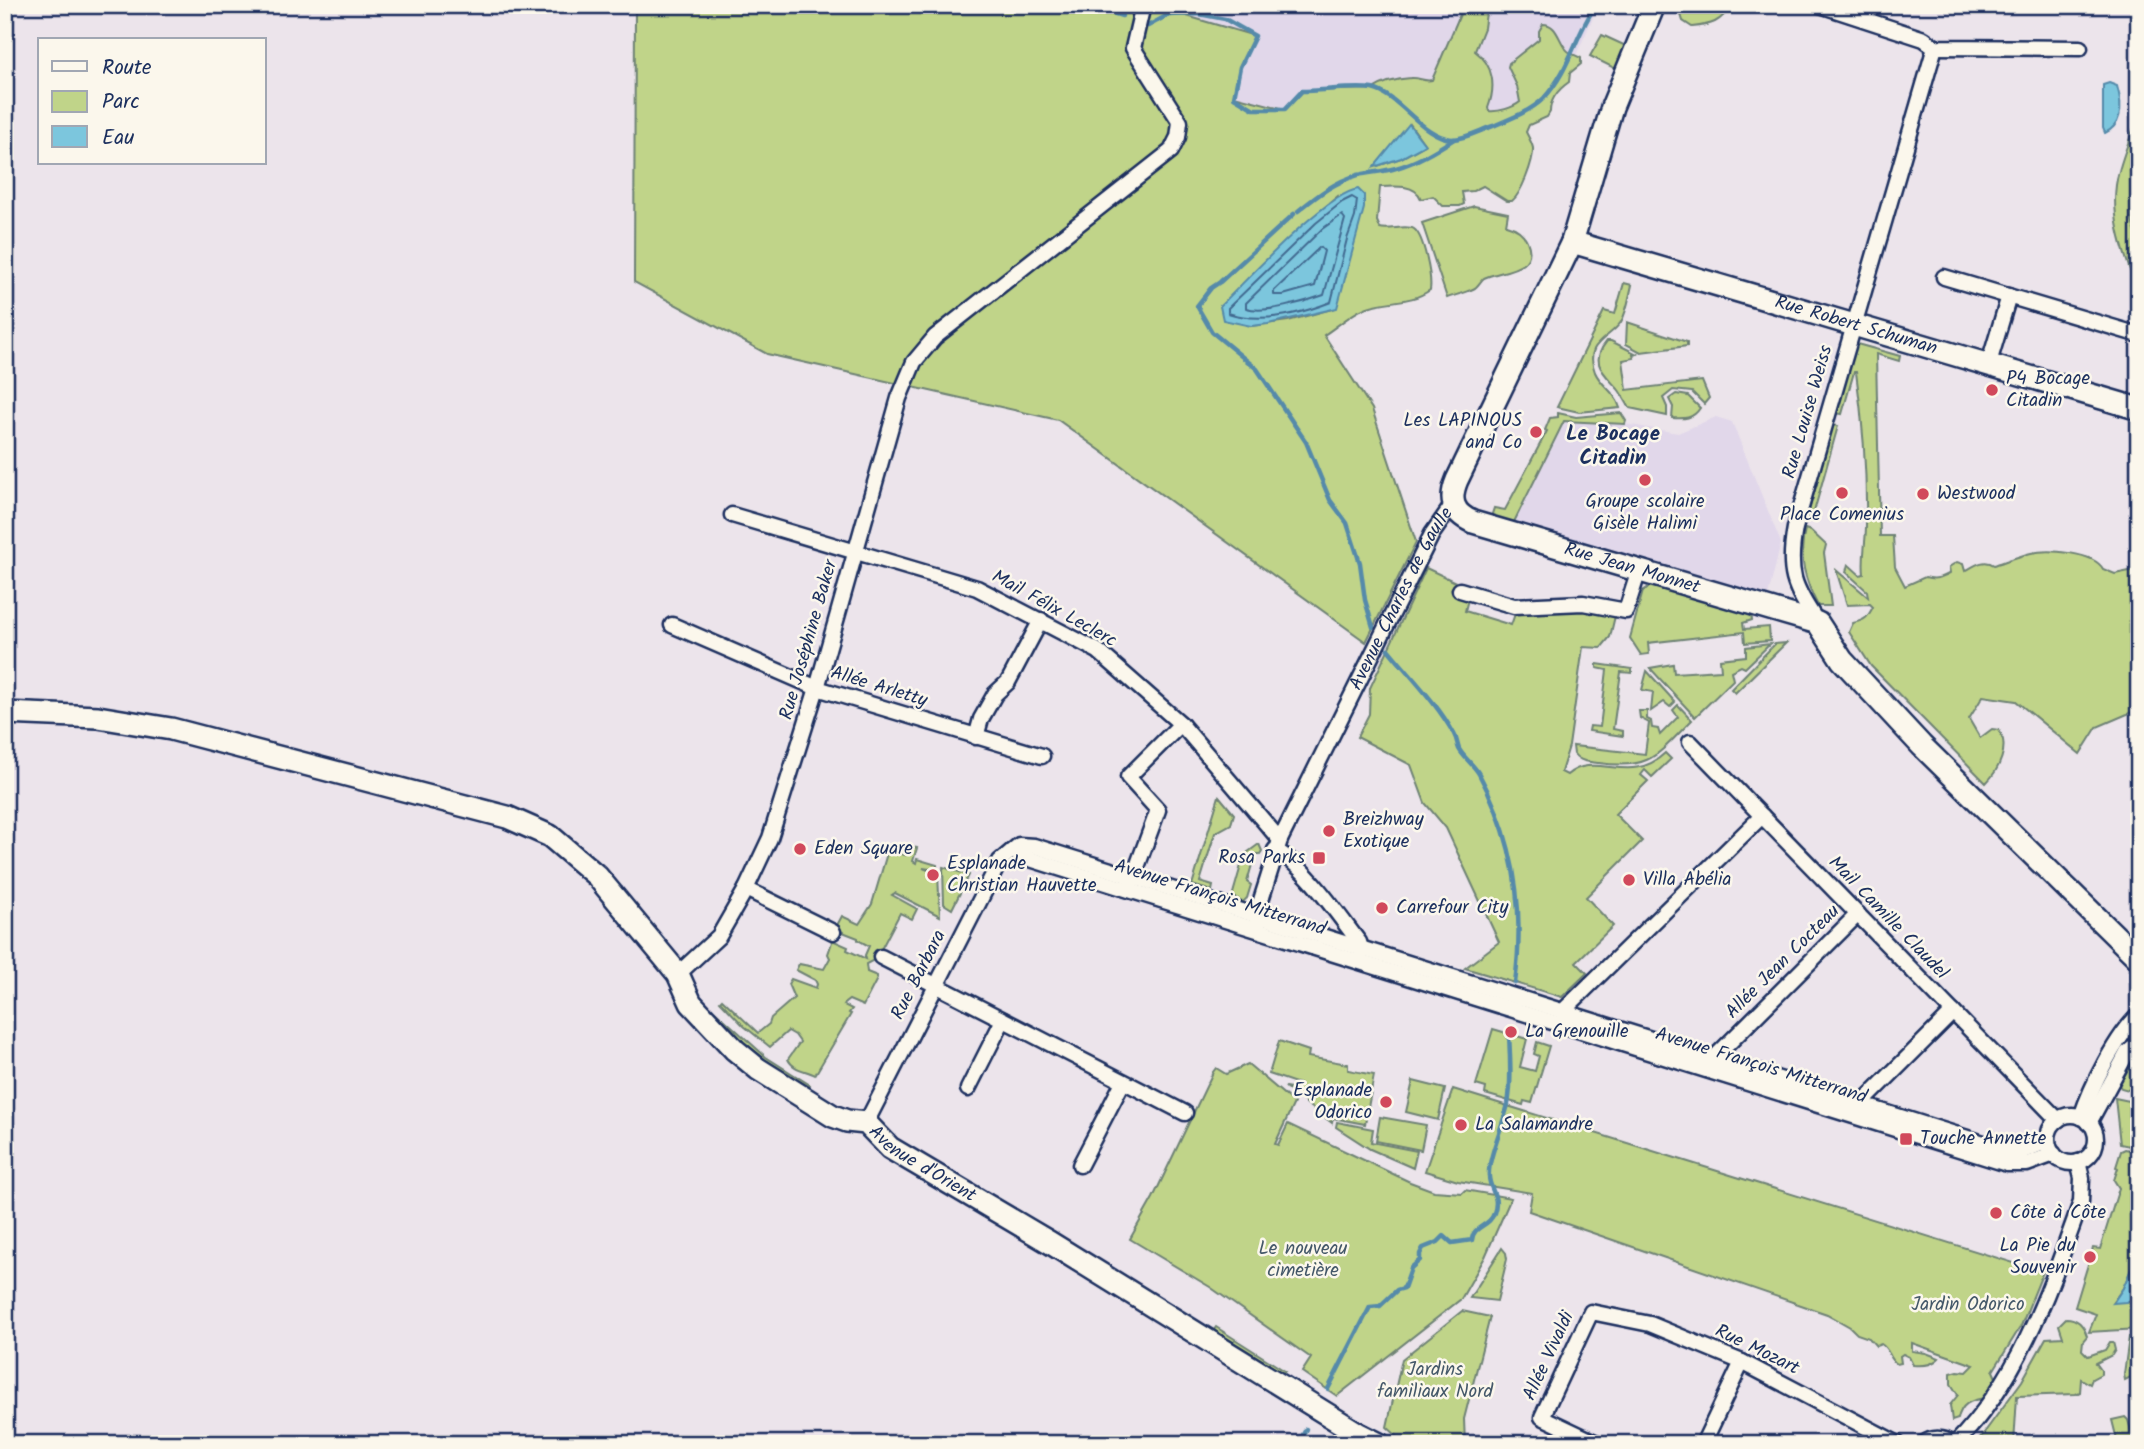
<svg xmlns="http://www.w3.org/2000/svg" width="2144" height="1449" font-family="Kalam,sans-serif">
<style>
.built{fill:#e1d7ea}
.green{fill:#c0d489;stroke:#6e8274;stroke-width:2;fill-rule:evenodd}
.water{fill:#7cc6dd;stroke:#558aaa;stroke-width:2}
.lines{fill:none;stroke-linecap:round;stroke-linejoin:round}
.shore{stroke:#426b91;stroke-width:2}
.stream{stroke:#558aaa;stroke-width:4.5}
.street-casing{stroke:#1b2f5e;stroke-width:19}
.secondary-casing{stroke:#1b2f5e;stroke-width:26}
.street{stroke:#fbf7ec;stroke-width:14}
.secondary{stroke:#fbf7ec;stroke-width:21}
.poi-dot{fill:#d1495b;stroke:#fbf7ec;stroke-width:2.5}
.labels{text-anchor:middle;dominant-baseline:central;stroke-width:5;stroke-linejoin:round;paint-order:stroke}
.street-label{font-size:19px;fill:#1b2f5e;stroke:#fbf7ec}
.poi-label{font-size:19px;fill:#1b2f5e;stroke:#fbf7ec;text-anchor:start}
.park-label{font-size:19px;fill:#445869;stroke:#fbf7ec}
.neighbourhood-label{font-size:21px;font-weight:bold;fill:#1b2f5e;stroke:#fbf7ec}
</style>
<rect width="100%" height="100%" fill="#ece4eb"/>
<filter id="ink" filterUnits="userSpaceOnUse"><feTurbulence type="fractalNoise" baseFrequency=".0143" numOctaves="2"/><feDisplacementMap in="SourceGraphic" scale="14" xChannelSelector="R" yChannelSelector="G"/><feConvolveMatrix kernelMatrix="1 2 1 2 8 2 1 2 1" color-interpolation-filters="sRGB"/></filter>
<g filter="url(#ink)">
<!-- built -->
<g class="built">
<path d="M1095,5h507l-5,4 -30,66 -85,62 -197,-28 -51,-12 6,-30 15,-31z"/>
<path d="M1716,417l16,5 49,121 -13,53 -14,-2 -241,-68 52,-105 60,3 53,9z"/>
</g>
<!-- green -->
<g class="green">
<path d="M635,5h514l106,31 -15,31 -6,29 51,13 17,-18 71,-2c11,-7 24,-10 38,-11 8,-1 13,4 21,2l32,-75h23l-3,23 -9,23c19,14 21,36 13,57l1,3c9,1 24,-3 31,-9l-3,-16 -9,-19 1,-4 30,-24v-8l4,-7c14,0 15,15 23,25 4,5 9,6 15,9v6l-11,9 -1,9c-10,7 -19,17 -19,30l-3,5 -18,8 -3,7c2,4 6,11 7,16 1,13 -12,46 -21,53h-5l-24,-15 -10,5 -11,1 2,12 -4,2h-17l-10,-10 -12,3c-5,-15 -27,-13 -41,-12l-3,34 3,7c10,3 26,-4 34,1 10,7 18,49 16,61 -18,13 -39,10 -59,16 -16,4 -33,20 -47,29l48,74 44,133 -50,100 -308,-222 -291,-66 -133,-72zM1410,124l15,21 -24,13 -26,9zM1338,196l16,44 -18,68 -48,13 -37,5 13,-63 48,-45z"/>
<path d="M1678,5h53c-10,18 -20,20 -39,22l-9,-6z"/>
<path d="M1602,35l24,11 -10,23 -26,-13z"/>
<path d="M2139,114v55l-8,49 8,25v45l-4,-4c-13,-35 -27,-76 -16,-113 5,-19 13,-38 20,-57z"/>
<path d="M1474,206l34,7 -2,12c8,2 17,7 21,16 13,30 -27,29 -43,37 -4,3 -6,9 -11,11 -8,4 -18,6 -26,9l-25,-75z"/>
<path d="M1624,283l8,2c-3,12 -5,27 -11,37 -11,17 -38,20 -26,50 6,14 20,19 25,36l-41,4 -22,-5 47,-96 11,3z"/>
<path d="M1627,322l60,20v4l-46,6 -15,-8z"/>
<path d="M1607,341h4l26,13 -4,1 1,3 -11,2 4,30 75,-9 7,17 -5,6 -12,-12 -19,-2 -10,8 4,9v9l-37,-8c-4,-6 -8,-14 -12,-19 -15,-17 -29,-26 -11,-48z"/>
<path d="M1857,344l43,12 -1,5 -23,-7 4,182h13l2,31 10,19 20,-9c10,3 16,1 25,-4l-1,-6 8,-5 6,2 2,7c9,-5 19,-13 29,-6 12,-4 25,-9 37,-12 17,-4 63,-1 72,16l12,5 24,-5v140l-42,18 -17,27 -64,-53 -33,-5 -14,23 11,19 12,-9 7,1c11,17 0,40 -13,53l-115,-117 -22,-34 4,-9c13,-3 14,-5 20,-16l-3,-3 -23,1 -11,-35 32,27 -1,-6 -21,-19 2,-8 12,11 4,-1c-2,-17 2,-31 2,-49 1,-50 -3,-103 -10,-153h-2l-12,42 -6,-1z"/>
<path d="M1676,394l12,2 12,12c-7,11 -16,11 -28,10l1,-11 -4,-8z"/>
<path d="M1558,413l18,4 45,-4 5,8 -1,3 -61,-3 -52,105 -22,-6 4,-12 11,2 42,-79 -2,-1 5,-12 8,-1z"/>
<path d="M1833,425l5,1 -26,93 -5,-1z"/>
<path d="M1805,529l6,2 15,14 -2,8 7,53h-13c-13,-25 -20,-49 -13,-77z"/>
<path d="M1426,568l32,15 -2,13 12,3 -3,12 46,14 5,-14 67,-3 32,8 -5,21 -9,11 -18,-1 -14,99 -8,26 6,3c28,-25 63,12 98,-22l6,6 -19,18 -7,-7 -4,5 7,6 -33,33 27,27 -56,56 27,29 -37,36 11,11 -25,24 -97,-29 34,-26 -53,-114 -21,-25 -14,-38 -54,-28 12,-23 1,-26z"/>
<path d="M1652,585l99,29 1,6 -9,3 1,6 25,-2 1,14 -25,2 -1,-11 -96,11 1,11 -8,1 -11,-17 13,-47z"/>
<path d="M1786,643l-51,50 -4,-4 44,-45z"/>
<path d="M1770,644l-25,24 -4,-2 -10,5 2,9 -38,37 -45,-49 23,-4 1,9 47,-3 -1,-11 26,-3v-9z"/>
<path d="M1597,664l35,5v4l-11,-1 -8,57 10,2v5l-34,-5 1,-5 10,1 7,-57 -10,-2z"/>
<path d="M1647,671l28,31 -5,5 -6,-5 -13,9 2,-19 -11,-2z"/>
<path d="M1678,705l14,15c-35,35 -41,50 -93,43 -10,-1 -19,-1 -25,-9l-1,-8 72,8 4,-31 -9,-5 -1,-7h8v8l4,2 1,7 6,1 2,6 18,-18 -5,-7z"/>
<path d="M1219,796l15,18 -3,10 -16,9 -15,49 13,4 -1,5 -20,-6z"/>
<path d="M1259,844l3,7 -2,3h-5l-8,28 4,3 -4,13 -4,4 -6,-1 1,-2 -6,-2 12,-42z"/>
<path d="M908,846l9,2 -4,13 3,2 1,-4 20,6v5l-14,-2 15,6 2,42 -45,-23 -3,2 25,14 -5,10 -12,-6 -24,46 -10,5 1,8 10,4v3l-14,27 -14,-6 -4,3 -1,2 8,4 -3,4 2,1 -36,61c-9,-5 -22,-5 -27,-16l12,-17 -5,-7 -7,-4 -18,16 -26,-21 -24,-25 2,-2 36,34 11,-9 2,-6 23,-20 -6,-14 3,-5 25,9 1,-4 -2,-4 -19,-10 3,-6 25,5 6,-11 -2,-4 4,-12 -2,-3 18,8 -1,3 19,9 -1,-4 4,-9 -11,-6v-2l-23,-9 7,-13 17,8 13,-20 16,-54 17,5z"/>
<path d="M943,867l26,8 -17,34 -8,-5z"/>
<path d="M715,1011l51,46 44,28 -1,3 -45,-28 -55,-44z"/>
<path d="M1493,1029l34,10 -7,28 15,4 4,-15 -5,-2 3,-12 12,4 -17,57 -8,-2 -1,4 -38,-11 1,-6 -10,-3z"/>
<path d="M1279,1041l30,10 -1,6 40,7v6l26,5 -9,49 -32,-6 -1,5 -47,-36 12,2 2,-5 -30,-10z"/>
<path d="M2139,1055v38l-18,-5 -2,-3 16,-27z"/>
<path d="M1248,1064l46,39 -19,41 3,1 10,-21 122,58 24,9 28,2 3,-3 46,8 -26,59 -24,42 -124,97 -35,-24 9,-14 -101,-71 -80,-48 23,-41 60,-126 3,-4 10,6z"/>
<path d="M1413,1081l32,8 -7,31 -32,-8z"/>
<path d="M1453,1089l590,183 -22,54 -28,45 4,9 -12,18c-15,2 -24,6 -27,21l-6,2 -2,-16 8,-10 -7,-11v-11l7,-2 9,1 7,-7 -62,-22v8l14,2 13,5c-6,7 -17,8 -26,7l-4,-8 -6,-3 -3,2 1,7 -4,1c-8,-5 -7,-15 -16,-20l-5,2 -7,-8 -12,-4 -7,-7 -23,-13 -298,-103 3,-18 -74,-12 -33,-10z"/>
<path d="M2115,1098l24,5v45l-19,-4z"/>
<path d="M1380,1117l46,8 -5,25 -45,-9z"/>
<path d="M1337,1122l36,7 -2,13 46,9 -4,17 -43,-19 -34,-22z"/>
<path d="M2125,1149l14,3v46l-6,5 6,7v41l-16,37 -10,14h13l13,-5v32l-50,3 7,-18 -21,-7 18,-59 7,1 19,-61 -5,-8 4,-12 -2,-1 5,-16z"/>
<path d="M1502,1248l4,5 1,6 -10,42 -27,-3z"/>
<path d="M1462,1311l28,6 -26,102 1,25h-59l-19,-17 15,-68z"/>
<path d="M2066,1318c12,0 18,8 21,18l-4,5 -1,9 6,6 17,-6 5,-8h3l2,8 -3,5 -16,8 5,7v4l-9,5 -2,5 -9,-5 -1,13 -4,2 -59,2 -3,48h-38l46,-63 24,-43 17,-1 -4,-12z"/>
<path d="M1216,1327l69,44 -7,6 -3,-8 -57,-36 -3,4 -4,-3z"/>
<path d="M2139,1336v37l-14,7 -1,-6 5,-37z"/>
<path d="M2125,1417l3,3 7,24h-17l-6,-24z"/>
</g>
<!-- water -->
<g class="water">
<path d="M2109,83l8,3c5,17 7,38 -12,47l-2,-5v-43z"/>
<path d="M1409,124l16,21 -24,13 -27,9z"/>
<path d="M1358,189l6,6v13l-27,100 -69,16 -17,2 -28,-6 -3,-14c27,-26 105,-112 138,-117z"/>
<path d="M2139,1251v46l-13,5 -13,1 10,-15z"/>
</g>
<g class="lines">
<!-- shore -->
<g class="shore">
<path d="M1352,197l5,3 -2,17 -8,22 -16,63c-31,12 -70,22 -103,11v-5l88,-85 26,-21z"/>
<path d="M1342,215l3,4 -21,76c-19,7 -59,19 -78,13v-5l76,-74z"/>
<path d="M1320,247l4,4 -9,35 -32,9h-9v-4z"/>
</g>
<!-- stream -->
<g class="stream">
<path d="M1088,5l34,11"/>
<path d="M1148,26l20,-11 31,-1 26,5 30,17 -15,31 -6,30 20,12h31l17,-18c18,0 54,-5 70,-2 28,6 51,49 80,50 13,0 29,-9 41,-13 17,-7 38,-15 51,-28 26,-28 31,-63 52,-93"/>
<path d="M1298,211c19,-15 36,-29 60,-36 12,-3 25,-3 38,-7 21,-6 39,-17 58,-29"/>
<path d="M1294,214l-74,68 -9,6 -14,18 15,26 45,37 49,73 24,58 17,23 13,40 5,37 8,27"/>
<path d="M1388,649c22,27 49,54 66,85 3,5 3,10 5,15 5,9 15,16 20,25 36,66 46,135 36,209"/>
<path d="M1328,1389l42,-82 10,-1 17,-16 7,-2 7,-20 9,-8v-6l3,-6 15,-6 6,-6 8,7 20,-3c1,-15 18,-13 22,-27 6,-17 -4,-22 -5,-36 -2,-17 15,-54 19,-73 4,-22 2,-48 1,-70"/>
<path d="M1298,1444l8,-15"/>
</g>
<!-- street casing -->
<g class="street-casing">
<g id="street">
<path d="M1820,5l104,34 11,8 145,1"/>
<path d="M1944,277l195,58"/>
<path d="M1989,363l20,-67"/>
<path d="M732,515l245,73 121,63 83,73 99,116 -24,76 2,10"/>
<path d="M1460,590l54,16 69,-3 43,8 13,-41"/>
<path d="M1818,623c-25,-36 -31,-51 -23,-95l140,-481"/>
<path d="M672,625l145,63 225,68"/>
<path d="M976,737l5,-18 14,-25 13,-12 33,-62"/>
<path d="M1690,742l368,378"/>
<path id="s1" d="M1280,840l152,-306 21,-30"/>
<path d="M1275,850c29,14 64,66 84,92l3,10"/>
<path d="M1012,851l18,8 99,31 878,274h20l27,-10"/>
<path d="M1130,886l28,-76 -30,-33 53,-53"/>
<path d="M746,889l87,43"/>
<path d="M881,957l304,156"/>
<path d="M678,974l41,-38 27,-47 24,-51 47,-150 82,-290 15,-36 21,-25 236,-186 7,-14 2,-15 -47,-74 10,-43"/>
<path d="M1563,1020l3,-12 196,-192"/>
<path d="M1711,1066l2,-7 145,-145"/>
<path d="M968,1089l35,-69"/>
<path d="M1859,1112l2,-8 92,-92"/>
<circle cx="2072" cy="1139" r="24"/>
<path d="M2081,1117c10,-30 35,-81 58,-102"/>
<path d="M866,1123l134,-262 19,-16 15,1 972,304 17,1 25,-10"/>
<path d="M2089,1123l38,-70 12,-10"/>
<path d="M1080,1165l43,-83"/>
<path d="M1599,1444l-57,-27 49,-105 59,12 92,38 156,82"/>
<path d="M1703,1444l39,-82"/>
<path d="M1923,1444c9,-7 20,-7 29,0"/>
<path d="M1955,1444c66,-67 95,-156 126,-242l1,-24 -4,-16"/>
</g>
</g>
<!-- secondary casing -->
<g class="secondary-casing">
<g id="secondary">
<path id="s2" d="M1654,5l-42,102 -40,135 -115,238c-8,19 -5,33 16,42l345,101 24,37 80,86 217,213"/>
<path id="s3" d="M1572,242l567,167"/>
<path id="s4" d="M5,713l93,4 73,12 336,88 43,19 47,40 81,98 13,29 44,47 23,19 75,47 14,5 19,2 24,25 159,94 310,192 20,10"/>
</g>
</g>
<!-- street -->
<use href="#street" class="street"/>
<!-- secondary -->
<use href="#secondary" class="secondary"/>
</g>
</g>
<!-- markers -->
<g class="poi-dot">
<circle cx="1992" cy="390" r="7"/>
<circle cx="1536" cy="432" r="7"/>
<circle cx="1645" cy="480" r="7"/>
<circle cx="1842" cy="493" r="7"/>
<circle cx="1923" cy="494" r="7"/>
<circle cx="1329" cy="831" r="7"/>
<circle cx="800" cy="849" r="7"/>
<rect x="1312" y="851" width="14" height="14" rx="3.5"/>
<circle cx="933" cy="875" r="7"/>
<circle cx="1629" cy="880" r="7"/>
<circle cx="1382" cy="908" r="7"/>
<circle cx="1511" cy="1032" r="7"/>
<circle cx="1386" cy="1102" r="7"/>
<circle cx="1461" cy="1125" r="7"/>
<rect x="1899" y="1132" width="14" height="14" rx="3.5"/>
<circle cx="1996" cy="1213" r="7"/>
<circle cx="2090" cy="1257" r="7"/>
</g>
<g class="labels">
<!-- street labels -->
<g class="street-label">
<text stroke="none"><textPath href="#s3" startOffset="296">Rue Robert Schuman</textPath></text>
<text transform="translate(1808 412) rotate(-74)">Rue Louise Weiss</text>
<text stroke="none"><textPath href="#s2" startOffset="733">Rue Jean Monnet</textPath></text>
<text stroke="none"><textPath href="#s1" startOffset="270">Avenue Charles de Gaulle</textPath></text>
<text transform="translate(1054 609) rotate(29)">Mail Félix Leclerc</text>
<text transform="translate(809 640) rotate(-74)">Rue Joséphine Baker</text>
<text transform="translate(879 687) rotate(17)">Allée Arletty</text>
<text transform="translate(1220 898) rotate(17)">Avenue François Mitterrand</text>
<text transform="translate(1888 918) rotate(46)">Mail Camille Claudel</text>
<text transform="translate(1783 962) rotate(-45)">Allée Jean Cocteau</text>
<text transform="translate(919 975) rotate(-63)">Rue Barbara</text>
<text transform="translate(1761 1066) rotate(17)">Avenue François Mitterrand</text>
<text stroke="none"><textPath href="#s4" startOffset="1069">Avenue d'Orient</textPath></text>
<text transform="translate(1757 1350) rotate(26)">Rue Mozart</text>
<text transform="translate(1549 1356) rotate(-65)">Allée Vivaldi</text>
</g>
<!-- poi labels -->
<g class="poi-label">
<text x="2006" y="379">P4 Bocage<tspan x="2006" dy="22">Citadin</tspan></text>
<text x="1522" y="421" text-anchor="end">Les LAPINOUS<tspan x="1522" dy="22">and Co</tspan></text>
<text x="1937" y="494">Westwood</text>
<text x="1645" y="502" text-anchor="middle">Groupe scolaire<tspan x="1645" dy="22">Gisèle Halimi</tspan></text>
<text x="1842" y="515" text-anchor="middle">Place Comenius</text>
<text x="1343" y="820">Breizhway<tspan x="1343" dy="22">Exotique</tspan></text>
<text x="814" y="849">Eden Square</text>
<text x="1305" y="858" text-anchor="end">Rosa Parks</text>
<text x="947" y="864">Esplanade<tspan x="947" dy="22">Christian Hauvette</tspan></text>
<text x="1643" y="880">Villa Abélia</text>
<text x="1396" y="908">Carrefour City</text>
<text x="1525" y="1032">La Grenouille</text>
<text x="1372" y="1091" text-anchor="end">Esplanade<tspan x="1372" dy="22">Odorico</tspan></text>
<text x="1475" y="1125">La Salamandre</text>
<text x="1920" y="1139">Touche Annette</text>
<text x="2010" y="1213">Côte à Côte</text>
<text x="2076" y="1246" text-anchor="end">La Pie du<tspan x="2076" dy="22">Souvenir</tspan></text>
</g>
<!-- park labels -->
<g class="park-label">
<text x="1303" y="1249">Le nouveau<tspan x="1303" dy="22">cimetière</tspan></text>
<text x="1968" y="1305">Jardin Odorico</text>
<text x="1435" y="1370">Jardins<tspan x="1435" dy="22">familiaux Nord</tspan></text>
</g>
<!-- neighbourhood labels -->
<g class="neighbourhood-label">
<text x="1613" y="434">Le Bocage<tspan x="1613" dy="24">Citadin</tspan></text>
</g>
</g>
<!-- margin -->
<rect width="2144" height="1449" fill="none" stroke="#fbf7ec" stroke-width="28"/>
<rect x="14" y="14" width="2116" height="1421" fill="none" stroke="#1b2f5e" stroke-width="2.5" filter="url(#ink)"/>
<!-- legend -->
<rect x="38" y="38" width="228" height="126" fill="#fbf7ec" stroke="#a1a7b3" stroke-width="2"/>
<rect x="52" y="61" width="35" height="10" fill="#fbf7ec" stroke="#a1a7b3" stroke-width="2"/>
<text x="102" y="74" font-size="21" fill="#1b2f5e">Route</text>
<rect x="52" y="91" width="35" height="21" fill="#c0d489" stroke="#a1a7b3" stroke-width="2"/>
<text x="102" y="108" font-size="21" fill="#1b2f5e">Parc</text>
<rect x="52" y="126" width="35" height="21" fill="#7cc6dd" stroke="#a1a7b3" stroke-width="2"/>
<text x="102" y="144" font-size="21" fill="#1b2f5e">Eau</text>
</svg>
